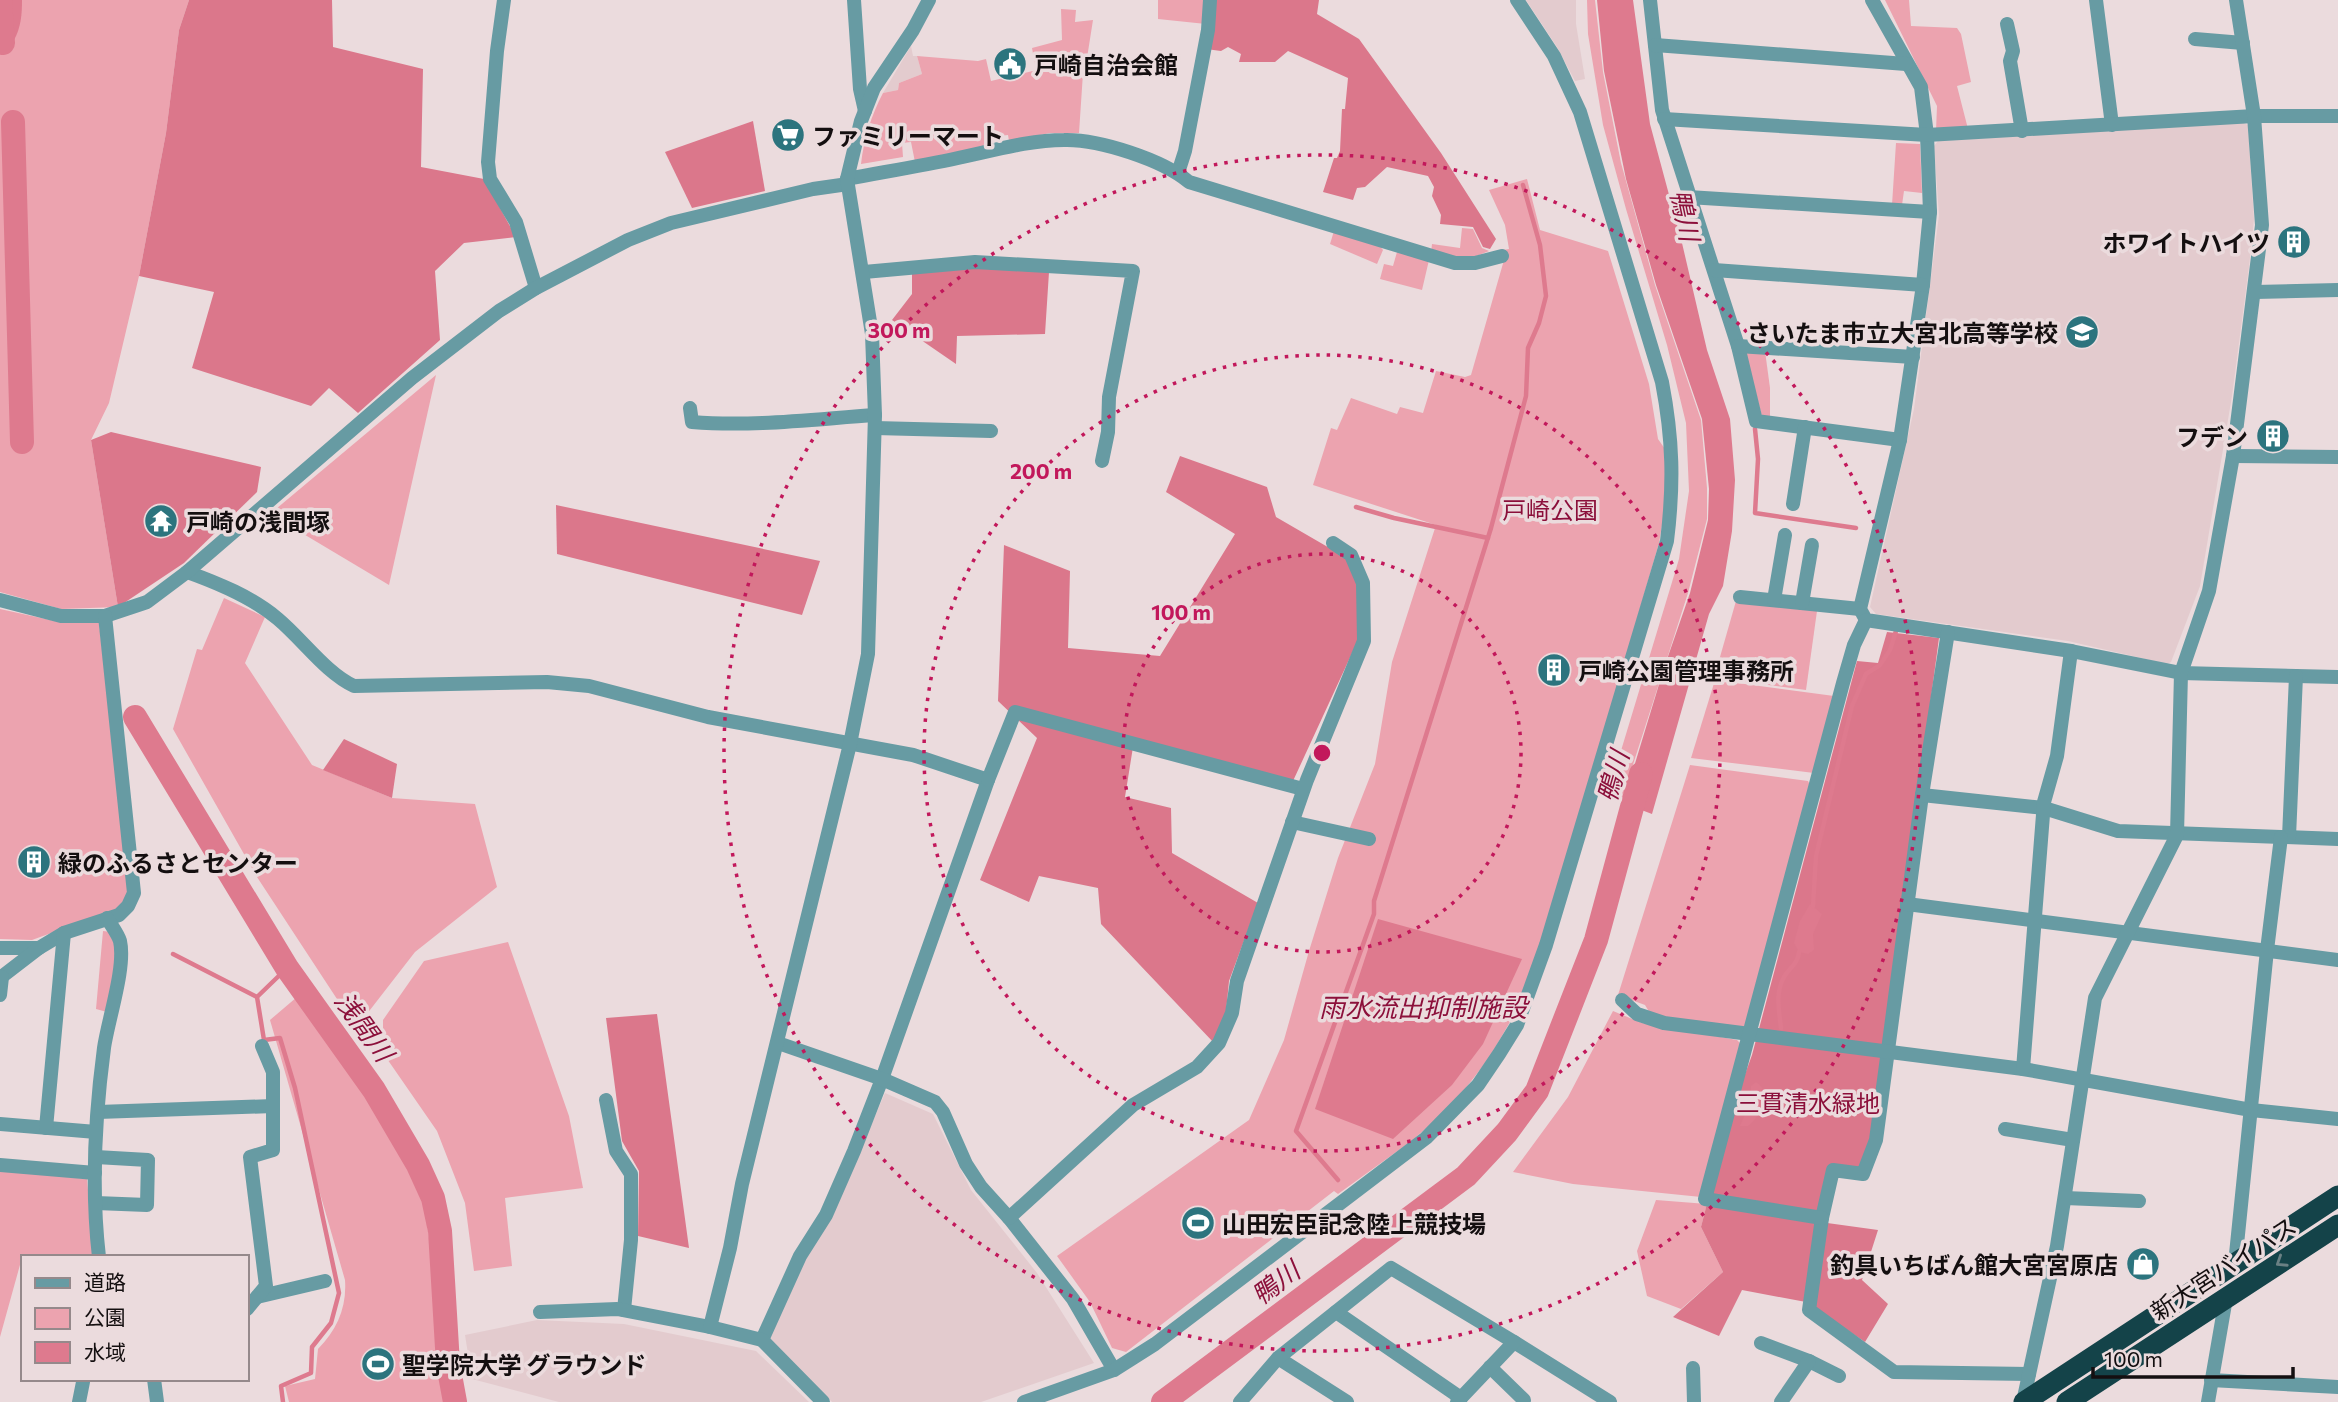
<svg xmlns="http://www.w3.org/2000/svg" width="2338" height="1402" font-family="Commissioner,'Noto Sans JP',sans-serif">
<style>
.built{fill:#e3cbce}
.green{fill:#eca3af}
.forest{fill:#db778b}
.water{fill:#de7a8e}
.lines{fill:none;stroke-linecap:round;stroke-linejoin:round}
.stream{stroke:#de7a8e;stroke-width:4.5}
.river{stroke:#de7a8e;stroke-width:24}
.minor{stroke:#679ba3;stroke-width:14}
.highway{stroke:#144349;stroke-width:21}
.oneway{stroke:#6a8084}
.ring{fill:none;stroke:#c2185b;stroke-width:3.5;stroke-dasharray:3.5 7}
.labels{text-anchor:middle;dominant-baseline:central;stroke-width:7;stroke-linejoin:round;paint-order:stroke}
.poi-label{font-size:24px;font-weight:bold;fill:#140f10;stroke:#ebdbdd;text-anchor:start}
.park-label{font-size:24px;fill:#8b0f3a;stroke:#ebdbdd}
.street-label{font-size:24px;fill:#140f10;stroke:#ebdbdd}
.water-label{font-size:26px;font-style:italic;fill:#8c103b;stroke:#ebdbdd}
.centre{fill:#c2185b;stroke:#ebdbdd;stroke-width:3.5}
.ring-label{font-size:21px;text-anchor:middle;font-weight:bold;fill:#c2185b;stroke:#ebdbdd;stroke-width:7;stroke-linejoin:round;paint-order:stroke}
</style>
<rect width="100%" height="100%" fill="#ebdbdd"/>
<!-- built -->
<g class="built">
<path d="M1526,0h50v24l9,55 -10,2 -18,-34z"/>
<path d="M911,46l2,10h4l5,18 -23,9 -1,7 -15,3z"/>
<path d="M2239,121l9,4 6,94 -5,48 -17,129 -32,190 -29,76 -4,2 -99,-23 -192,-27 -6,-7 44,-198 25,-194 -5,-69 4,-5z"/>
<path d="M885,1093l48,21 38,76 66,83 57,90 -113,39h-149l-64,-65 36,-77 25,-38z"/>
<path d="M537,1320l87,4 132,27 53,51h-250l-87,-23 -7,-44z"/>
</g>
<!-- green -->
<g class="green">
<path d="M0,0h189l-10,30 -13,103 -27,143 -30,127 -18,37 27,167 -57,2 -61,-17z"/>
<path d="M1158,0h49l-1,24 -48,-5z"/>
<path d="M1587,0h8l8,72 18,91 34,122 46,135 6,68v31l-19,74 -67,209 -14,-5 72,-238 10,-68 -3,-68 -19,-78 -41,-136 -23,-84 -15,-91z"/>
<path d="M1885,0h24l2,26 46,2 4,6 10,48 -14,4 11,43 -32,2 1,-25z"/>
<path d="M1061,9l15,1 -1,12 18,-2 -6,38h-3l-5,75h-29l-41,8 -1,-6 -17,2 1,9 -77,16 -4,-20 -9,1 1,14 -42,7c3,-26 10,-48 22,-71l15,-3 1,-7 23,-9 -5,-18 61,5 8,-2 5,22 92,-22 -17,2 -30,9 -4,-22 30,-8z"/>
<path d="M1896,143l24,1 2,49 -18,-2 -2,14h-10z"/>
<path d="M1527,179l13,51 68,21 41,133 9,55 7,10v58l-6,36 -113,390 -29,77 -28,48 -27,35 -25,26 -27,23 -72,52 -4,-3 -208,161 -14,-4 -22,-46 -33,-46 192,-136 35,-80 25,-89 29,-93 37,-94 17,-102 44,-137 -123,-40 18,-57 6,2 14,-32 46,16 3,-7 23,6 13,-42 29,6 6,-2 33,-115 -1,-10 6,-1 -4,-24 -16,-35z"/>
<path d="M1462,228l11,1 9,19 7,3 -20,8 -38,-6 1,-9 28,4z"/>
<path d="M1334,231l44,13 5,6 -6,14 -47,-20z"/>
<path d="M1397,252l32,8 -7,30 -42,-11 4,-15 9,2z"/>
<path d="M1745,350l20,1 5,37v29h-8z"/>
<path d="M436,375l-47,210 -119,-71z"/>
<path d="M224,598l41,19 -20,46 67,102 80,33 83,6 22,83 -82,65 -59,76 -99,-151 -84,-148 24,-80 5,1z"/>
<path d="M1736,601l81,10 -11,79 -92,-12z"/>
<path d="M0,609l64,14h35l31,269 -10,16 -88,32 -32,-1z"/>
<path d="M1715,680l119,16 -20,77 -123,-15z"/>
<path d="M1690,765l118,16 3,6 -61,244 -99,-16 -6,-10 -27,-10z"/>
<path d="M103,931l8,1 6,20 -10,60 -11,-3z"/>
<path d="M508,942l61,174 14,72 -78,10 7,68 -38,5 -9,-68 -28,-72 -54,-78v-33l41,-59z"/>
<path d="M297,997l90,125 37,81 10,71 6,106 6,22h-157l-4,-16 30,-7 3,-30c19,-19 29,-42 27,-69l-75,-260z"/>
<path d="M1613,1011l29,12 95,17 6,6 -42,151 -128,-13 -60,-12 55,-75z"/>
<path d="M0,1170l87,9 7,78 -71,-3 -23,83z"/>
<path d="M1656,1200l51,4 -6,23 22,45 -42,37 -34,-13 -10,-45z"/>
</g>
<!-- forest -->
<g class="forest">
<path d="M189,0h143l1,47 90,22 -2,98 63,12 32,58 -52,6 -29,28 5,69 -82,73 -29,-25 -18,18 -119,-38 22,-76 -75,-16 27,-143 13,-103z"/>
<path d="M1213,0h106l-2,14 42,25 82,114 55,86 -6,10 -7,-2 -10,-20 -33,-3 1,-9 -9,-19 2,-9 -6,-11 -41,-9 -22,20 -8,1 -4,12 -30,-8 11,-34h3l3,-7 2,-42h3l3,-31 -60,-27 -13,11h-36l2,-8 -13,-7 -7,4 -15,-2z"/>
<path d="M753,121l12,70 -73,17 -27,-56z"/>
<path d="M976,266l73,6 -4,62 -88,2 -1,28 -64,-44 20,-26v-20z"/>
<path d="M111,432l150,35 -4,25 -73,71 -66,44 -27,-167z"/>
<path d="M1180,456l87,31 9,30 69,40 12,26 2,55 -66,143 -160,-34 -8,50 46,11 1,45 86,50 -29,78 -3,31 -12,31 -113,-119 -3,-36 -59,-12 -10,26 -49,-22 57,-142 -39,-37 6,-156 66,26 -2,77 92,8 75,-122 -69,-42z"/>
<path d="M556,505l264,56 -18,54 -245,-61z"/>
<path d="M1887,632l52,6 -68,506 -10,27 -29,-3 -12,54 58,8 -16,50 26,24 -23,38 -59,-40 -64,-12 -23,46 -46,-19 50,-45 -22,-45c15,-58 30,-116 51,-172l105,-394 21,2z"/>
<path d="M344,739l53,25 -5,34 -69,-28z"/>
<path d="M657,1014l32,234 -51,-12 1,-65 -17,-30 -16,-123z"/>
</g>
<!-- water -->
<g class="water">
<path d="M0,0h22c0,15 -1,27 -8,40l-14,-1z"/>
<path d="M1597,0h36l17,124 32,119 25,107 23,69 5,61 -3,51 -9,55 -14,28 -57,200 -29,-11 41,-135 26,-75 18,-73 1,-31 -7,-70 -46,-134 -30,-106 -22,-108z"/>
<path d="M1810,904l12,10 -9,20 1,16 -6,4 -9,-2 -5,-9 6,-22z"/>
<path d="M1378,919l144,40 -39,85 -31,41 -59,54 -78,-30z"/>
<path d="M1756,1082c18,11 4,35 -8,44h-8l11,-26v-14z"/>
</g>
<g class="lines">
<!-- stream -->
<g class="stream">
<path d="M1755,429l3,30 -3,54 101,15"/>
<path d="M1356,507l38,11 94,20"/>
<path d="M1813,906l3,-50 36,-150 14,-32 14,-9 10,-15 6,-19"/>
<path d="M173,954l84,43"/>
<path d="M1781,1028c-2,-18 -6,-35 3,-51 6,-10 14,-13 15,-25"/>
<path d="M1338,1180l-42,-49 78,-217v-13l117,-373 35,-132 2,-48 11,-25 7,-27 -6,-51 -17,-60"/>
<path d="M283,1402l-2,-16 30,-13 1,-26 19,-24 8,-30 -44,-205 -15,-50 -16,2 -7,-43 30,-29"/>
</g>
<!-- river -->
<g class="river">
<path d="M0,0l3,43"/>
<path d="M13,122l9,320"/>
<path d="M135,717l152,251 87,122 44,75 15,33 7,33 8,133 7,38"/>
<path d="M1163,1402l303,-226 41,-44 30,-41 59,-151 45,-166"/>
</g>
<!-- minor -->
<g class="minor">
<path d="M504,0l-7,51 -9,111 2,17 26,43 20,66"/>
<path d="M854,0l6,89 5,22"/>
<path d="M1650,0l12,110 76,236 18,75 144,19"/>
<path d="M1872,0l49,87 6,48 3,77 -7,73 -23,155 -40,169 6,11 205,31 110,22 157,4"/>
<path d="M2096,0l16,125"/>
<path d="M2007,24l6,27 -3,10 12,70"/>
<path d="M2195,39l48,4"/>
<path d="M1655,45l251,19"/>
<path d="M1664,119l263,16 327,-19h84"/>
<path d="M1178,173l7,-22 23,-121 2,-30"/>
<path d="M847,179c37,-7 74,-13 111,-21 34,-7 71,-18 106,-18 35,-1 99,20 125,42l266,81h20l27,-7"/>
<path d="M1688,197l242,15"/>
<path d="M1714,270l209,15"/>
<path d="M864,272l111,-10 158,9 -24,126 -1,35 -6,29"/>
<path d="M2255,292l83,-2"/>
<path d="M1738,346l175,11"/>
<path d="M690,408l2,14c61,5 123,-3 183,-7"/>
<path d="M875,428l116,3"/>
<path d="M2233,456l105,1"/>
<path d="M1793,504l12,-77"/>
<path d="M187,572c31,11 65,25 91,47 25,21 48,54 76,67l193,-4 42,4 119,31 205,38 75,25 -106,299 -28,72 -28,64 -26,41 -38,84"/>
<path d="M1740,597l120,12"/>
<path d="M0,600l61,16h44l42,-14 40,-30 225,-194 87,-67 37,-23 92,-48 43,-17 142,-34 35,-5"/>
<path d="M1774,600l11,-65"/>
<path d="M1802,603l10,-58"/>
<path d="M1948,632l-26,163 -46,345 -13,34 -30,-4 -11,48 -13,92 85,62 135,2"/>
<path d="M988,780l27,-68 288,77"/>
<path d="M1922,795l122,13 74,23 220,8"/>
<path d="M1292,822l77,17"/>
<path d="M2289,837l7,-161"/>
<path d="M1907,904l431,56"/>
<path d="M0,948h39"/>
<path d="M0,978l39,-30 25,-15 55,-18 9,-9 6,-13 -29,-277"/>
<path d="M0,995l2,-18"/>
<path d="M1622,1000l15,14 27,9 359,46 228,41 87,9"/>
<path d="M778,1043l104,36 53,23 8,10 23,52 15,23 28,31 64,81 41,71"/>
<path d="M2023,1069l21,-267 13,-46 14,-105"/>
<path d="M606,1100l10,51 15,23v66l-7,70"/>
<path d="M98,1112l175,-6"/>
<path d="M0,1124l96,8"/>
<path d="M46,1128l18,-195"/>
<path d="M2005,1129l68,11"/>
<path d="M96,1157l52,3 -1,45 -51,-2"/>
<path d="M0,1165l95,8"/>
<path d="M2065,1198l74,3"/>
<path d="M1009,1218l124,-113 64,-38 22,-24 13,-30 5,-32 70,-201 57,-139 -1,-58 -12,-28 -18,-12"/>
<path d="M1822,1218l-117,-19 138,-516 11,-38 12,-25"/>
<path d="M99,1257c-8,-69 -4,-141 5,-209 4,-28 22,-81 16,-107 -2,-7 -9,-16 -13,-23"/>
<path d="M2235,1264l32,-314 14,-113"/>
<path d="M257,1297l68,-16"/>
<path d="M247,1309l19,-23 -16,-129 23,-7v-78l-11,-26"/>
<path d="M540,1312l77,-3 93,18"/>
<path d="M1336,1312l125,86"/>
<path d="M1514,1342l96,60"/>
<path d="M1761,1343l48,18 30,15"/>
<path d="M1278,1358l69,44"/>
<path d="M1490,1367l34,33"/>
<path d="M1693,1368l1,34"/>
<path d="M154,1379l3,23"/>
<path d="M2211,1380l127,7"/>
<path d="M79,1402l4,-20"/>
<path d="M823,1402l-61,-62 -52,-13 20,-79 12,-64 108,-440 18,-90 7,-239 -3,-81 -25,-155 14,-58 13,-33 39,-58 16,-30"/>
<path d="M1024,1402l90,-32 41,-26 271,-206 52,-53 21,-31 18,-29 29,-80 121,-404c7,-57 6,-102 -5,-159l-82,-270 -26,-56 -37,-56"/>
<path d="M1240,1402l38,-44 113,-90 123,74 -57,60"/>
<path d="M1781,1402l28,-41"/>
<path d="M2023,1402l34,-156 38,-248 82,-163 4,-162 28,-82 24,-135 29,-231 -8,-109 -18,-116"/>
<path d="M2208,1402l18,-104"/>
</g>
<!-- highway -->
<g class="highway">
<path d="M2024,1402l314,-206"/>
<path d="M2067,1402l271,-177"/>
</g>
</g>
<!-- one-way arrows -->
<defs><path id="oneway-chevron" d="M-2-3.5L2.5 0L-2 3.5" fill="none" stroke-width="1.6" stroke-linecap="round" stroke-linejoin="round" transform="scale(1.75)"/></defs>
<use class="oneway" href="#oneway-chevron" transform="translate(2281 1262) rotate(147)"/>
<!-- distance rings -->
<g class="ring">
<circle cx="1322" cy="753" r="199"/>
<circle cx="1322" cy="753" r="398"/>
<circle cx="1322" cy="753" r="598"/>
</g>
<!-- icons -->
<defs>
<g id="civic-disc" transform="scale(1.75)"><circle r="9.5" fill="#2c747e" stroke="#ebdbdd"/><path d="M-.6-6.5H3V-4.5H.6V-3L4-1V1h2V6H-6V1h2V-1L-.6-3ZM-1.2 2.5V6h2.4V2.5Z" fill="#fff"/></g>
<g id="supermarket-disc" transform="scale(1.75)"><circle r="9.5" fill="#2c747e" stroke="#ebdbdd"/><path d="M-6-5.5h2.5l.6 2H6L4.5 2H-2.5L-4.4-4H-6ZM-1.5 3.2a1.3 1.3 0 1 0 .1 0ZM3 3.2a1.3 1.3 0 1 0 .1 0Z" fill="#fff"/></g>
<g id="building-disc" transform="scale(1.75)"><circle r="9.5" fill="#2c747e" stroke="#ebdbdd"/><path d="M-4-6H4V6H1V3H-1V6H-4ZM-2.5-4.3h1.7v1.8h-1.7ZM.8-4.3h1.7v1.8H.8ZM-2.5-1h1.7V.8h-1.7ZM.8-1h1.7V.8H.8Z" fill="#fff"/></g>
<g id="school-disc" transform="scale(1.75)"><circle r="9.5" fill="#2c747e" stroke="#ebdbdd"/><path d="M0-5L7-2L0 1L-7-2ZM-4 1L0 2.5L4 1V4Q0 6-4 4Z" fill="#fff"/></g>
<g id="temple-disc" transform="scale(1.75)"><circle r="9.5" fill="#2c747e" stroke="#ebdbdd"/><path d="M0-6L5-2H3V0L6.5 2.5H4V6H1.5V3h-3V6H-4V2.5H-6.5L-3 0V-2H-5Z" fill="#fff"/></g>
<g id="stadium-disc" transform="scale(1.75)"><circle r="9.5" fill="#2c747e" stroke="#ebdbdd"/><path d="M0-5a6.5 5 0 1 0 0 10a6.5 5 0 1 0 0-10ZM-3.5-1.8h7v3.6h-7Z" fill="#fff"/></g>
<g id="shop-disc" transform="scale(1.75)"><circle r="9.5" fill="#2c747e" stroke="#ebdbdd"/><path d="M-5-2.5h2.3a2.7 3.5 0 0 1 5.4 0H5L5.5 6h-11ZM-1.5-2.5h3a1.5 2.3 0 0 0-3 0Z" fill="#fff"/></g>
</defs>
<g fill-rule="evenodd">
<use href="#civic-disc" x="1010" y="64"/>
<use href="#supermarket-disc" x="788" y="135"/>
<use href="#building-disc" x="2294" y="242"/>
<use href="#school-disc" x="2082" y="332"/>
<use href="#building-disc" x="2273" y="436"/>
<use href="#temple-disc" x="161" y="521"/>
<use href="#building-disc" x="1554" y="670"/>
<use href="#building-disc" x="34" y="862"/>
<use href="#stadium-disc" x="1198" y="1223"/>
<use href="#shop-disc" x="2143" y="1264"/>
<use href="#stadium-disc" x="378" y="1364"/>
</g>
<g class="labels">
<!-- poi labels -->
<g class="poi-label">
<text x="1034" y="64">戸崎自治会館</text>
<text x="812" y="135">ファミリーマート</text>
<text x="2270" y="242" text-anchor="end">ホワイトハイツ</text>
<text x="2058" y="332" text-anchor="end">さいたま市立大宮北高等学校</text>
<text x="2248" y="436" text-anchor="end">フデン</text>
<text x="186" y="521">戸崎の浅間塚</text>
<text x="1578" y="670">戸崎公園管理事務所</text>
<text x="58" y="862">緑のふるさとセンター</text>
<text x="1222" y="1223">山田宏臣記念陸上競技場</text>
<text x="2118" y="1264" text-anchor="end">釣具いちばん館大宮宮原店</text>
<text x="402" y="1364">聖学院大学 グラウンド</text>
</g>
<!-- park labels -->
<g class="park-label">
<text x="1550" y="509">戸崎公園</text>
<text x="1808" y="1102">三貫清水緑地</text>
</g>
<!-- street labels -->
<g class="street-label">
<text transform="translate(2223 1268) rotate(-33)">新大宮バイパス</text>
</g>
<!-- water labels -->
<g class="water-label">
<text transform="translate(1686 215) rotate(78)">鴨川</text>
<text transform="translate(1612 776) rotate(-74)">鴨川</text>
<text x="1423" y="1006">雨水流出抑制施設</text>
<text transform="translate(365 1026) rotate(54)">浅間川</text>
<text transform="translate(1275 1282) rotate(-37)">鴨川</text>
</g>
</g>
<circle cx="1322" cy="753" r="10" class="centre"/>
<g class="ring-label">
<text x="899" y="338">300 m</text>
<text x="1041" y="479">200 m</text>
<text x="1181" y="620">100 m</text>
</g>
<!-- legend -->
<rect x="21" y="1255" width="228" height="126" fill="#ebdbdd" stroke="#95898b" stroke-width="2"/>
<rect x="35" y="1278" width="35" height="10" fill="#679ba3" stroke="#95898b" stroke-width="2"/>
<text x="84" y="1290" font-size="21" fill="#140f10">道路</text>
<rect x="35" y="1308" width="35" height="21" fill="#eca3af" stroke="#95898b" stroke-width="2"/>
<text x="84" y="1325" font-size="21" fill="#140f10">公園</text>
<rect x="35" y="1342" width="35" height="21" fill="#de7a8e" stroke="#95898b" stroke-width="2"/>
<text x="84" y="1360" font-size="21" fill="#140f10">水域</text>
<!-- scale -->
<path d="M2093 1367v10h200v-10" fill="none" stroke="#140f10" stroke-width="3.5"/>
<text x="2104" y="1367" font-size="21" fill="#140f10" stroke="#ebdbdd" stroke-width="5" paint-order="stroke">100 m</text>
</svg>
